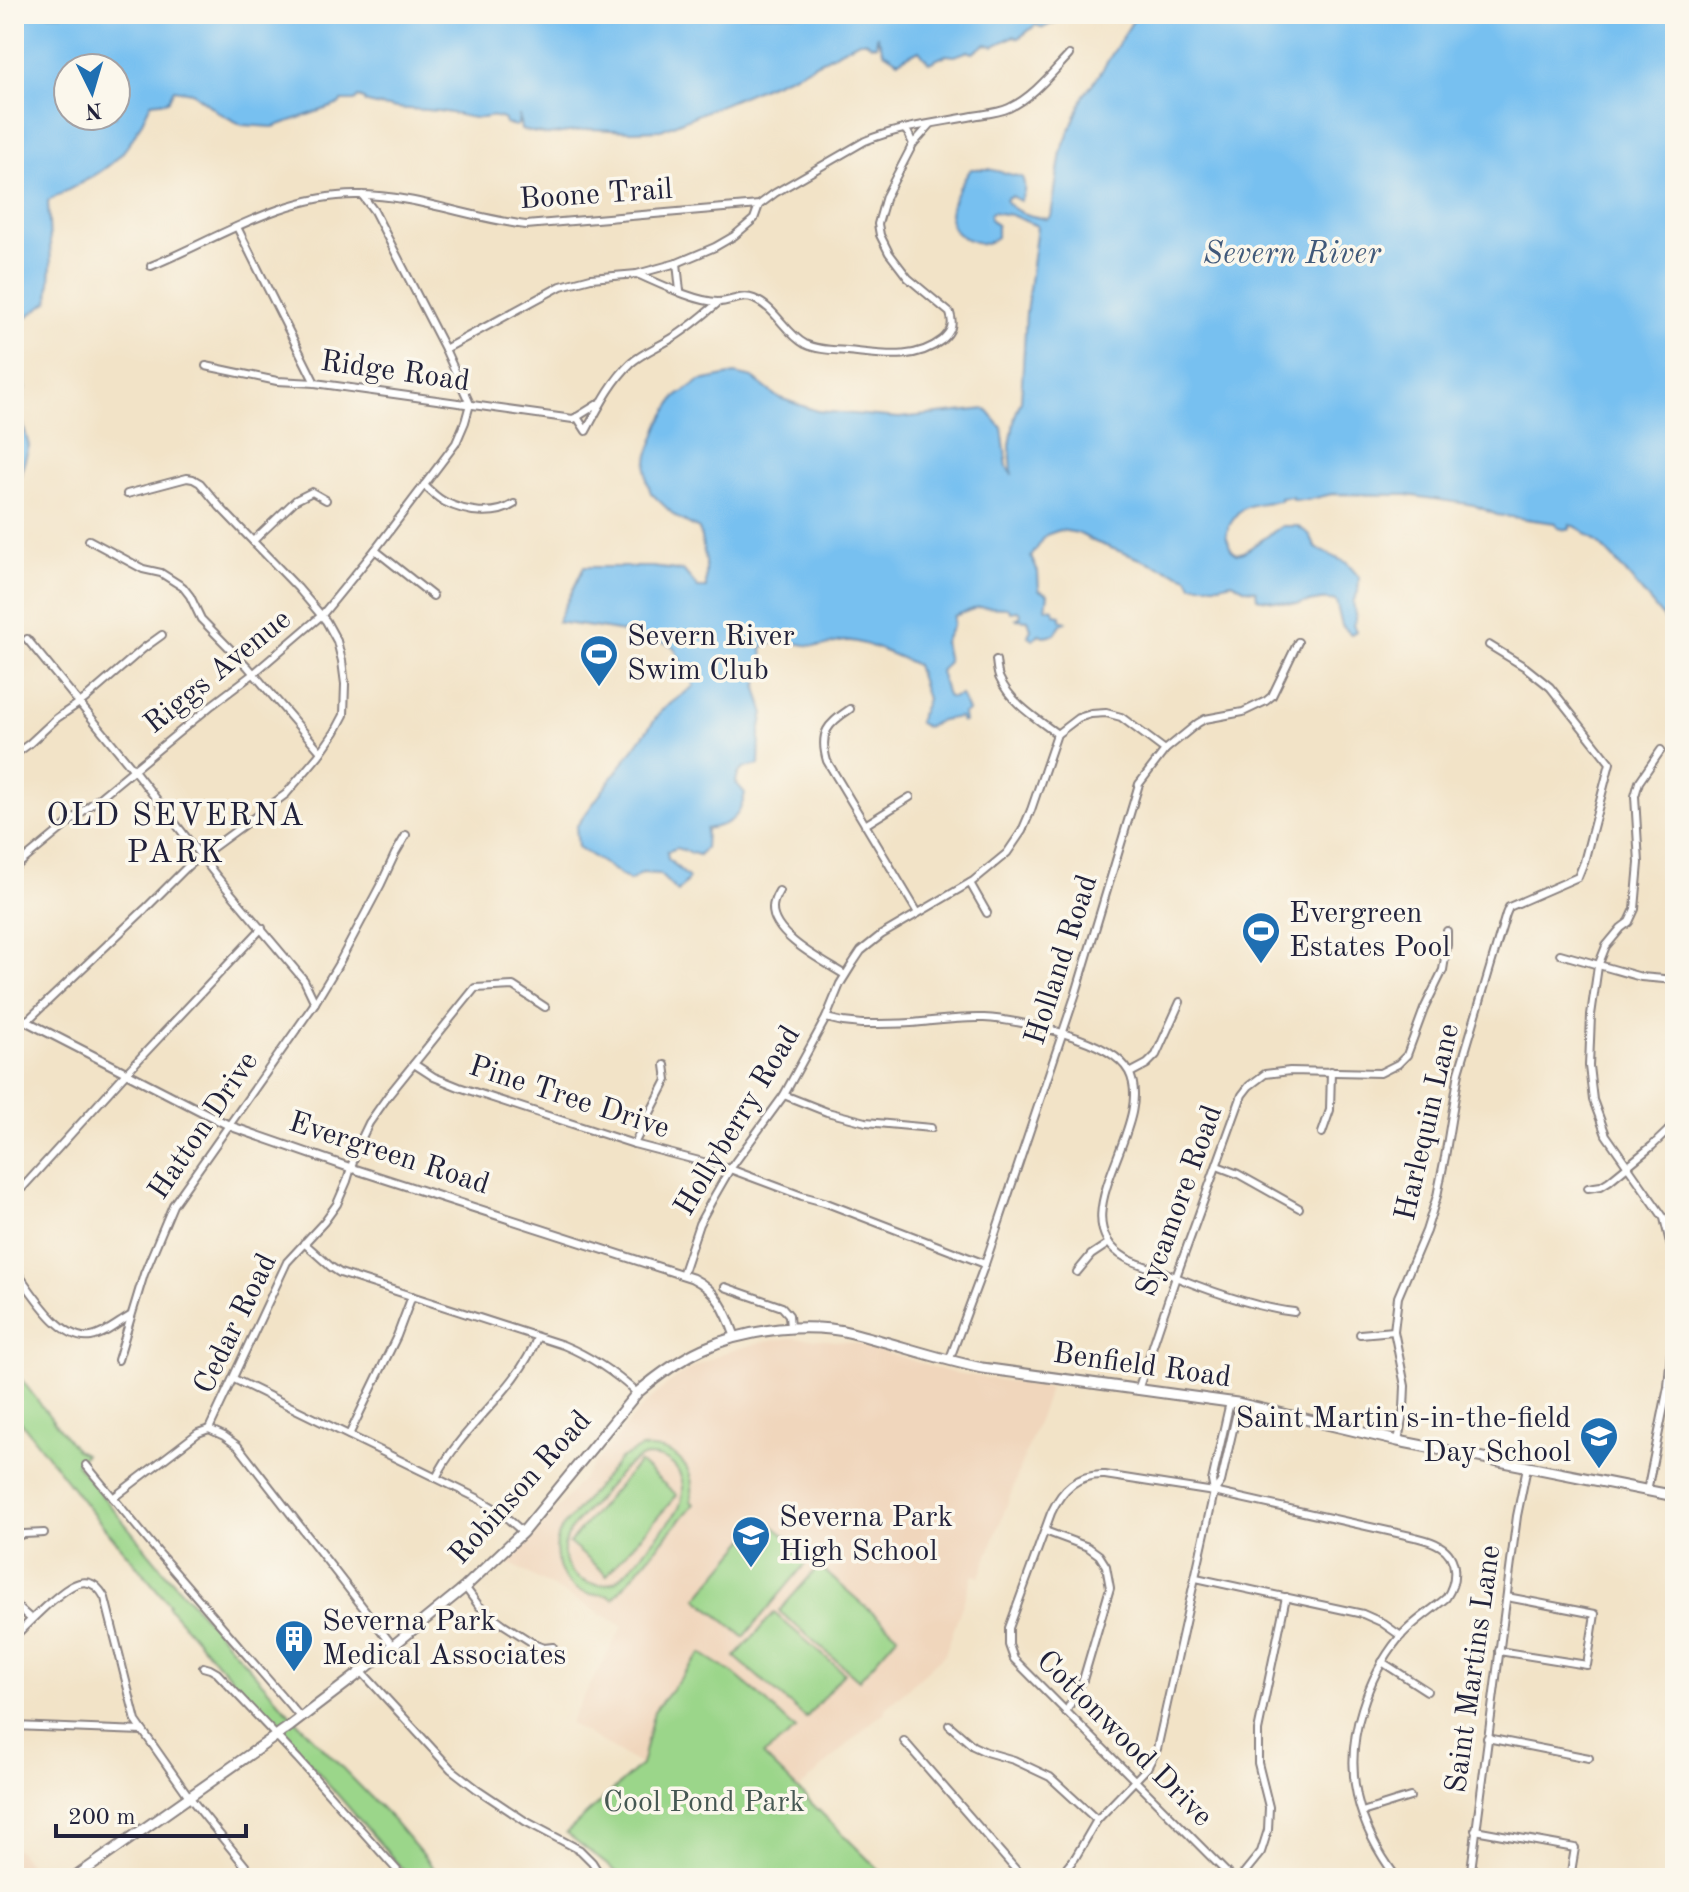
<svg xmlns="http://www.w3.org/2000/svg" width="1689" height="1892" font-family="'Old Standard TT',serif">
<style>
.built{fill:#f0d6bc}
.green{fill:#9bd68a;stroke:#5e7c62;stroke-width:2;fill-rule:evenodd}
.water{fill:#77c0f0;stroke:#4c7196;stroke-width:2;fill-rule:evenodd}
.lines{fill:none;stroke-linecap:round;stroke-linejoin:round}
.minor-casing{stroke:#8a8281;stroke-width:10}
.tertiary-casing{stroke:#8a8281;stroke-width:11}
.primary-casing{stroke:#8a8281;stroke-width:13}
.minor{stroke:#fff;stroke-width:6}
.tertiary{stroke:#fff;stroke-width:7}
.primary{stroke:#fff;stroke-width:9}
.labels{text-anchor:middle;dominant-baseline:central;stroke-width:7;stroke-linejoin:round;paint-order:stroke}
.street-label{font-size:30px;fill:#22223b;stroke:#fbf7ec}
.poi-label{font-size:30px;fill:#22223b;stroke:#fbf7ec;text-anchor:start}
.park-label{font-size:30px;fill:#465853;stroke:#fbf7ec}
.water-label{font-size:32px;font-style:italic;fill:#40597a;stroke:#fbf7ec}
.neighbourhood-label{font-size:32px;letter-spacing:2px;fill:#22223b;stroke:#fbf7ec}
</style>
<rect width="100%" height="100%" fill="#fbf7ec"/>
<filter id="ink" filterUnits="userSpaceOnUse"><feTurbulence type="fractalNoise" baseFrequency=".0125" numOctaves="2"/><feDisplacementMap in="SourceGraphic" scale="16" xChannelSelector="R" yChannelSelector="G"/><feConvolveMatrix kernelMatrix="1 2 1 2 8 2 1 2 1" color-interpolation-filters="sRGB"/></filter>
<filter id="wash" filterUnits="userSpaceOnUse"><feTurbulence type="fractalNoise" baseFrequency=".006" numOctaves="4" result="noise"/><feDisplacementMap in="SourceGraphic" scale="32" xChannelSelector="R" yChannelSelector="G"/><feGaussianBlur stdDeviation="1.8" result="paint"/><feColorMatrix in="noise" values="0 0 0 0 0 0 0 0 0 0 0 0 0 0 0 0 0 1.4 0 .05"/><feComposite in="paint" operator="in"/></filter>
<g filter="url(#wash)">
<rect width="100%" height="100%" fill="#f2e3c7"/>
<!-- built -->
<g class="built">
<path d="M790,1338l27,1 40,4 92,29 101,16 -70,189 -7,-2 -28,79 -61,56 2,3 -11,6 -77,71 -36,-35 33,-25 -36,-35 -25,-21 -32,-21 -48,58 -13,54 -72,-42 54,-97 -114,-63 29,-31 103,-124 26,-24 23,-15 33,-16 39,-11z"/>
<path d="M16,1848l25,30h-27v-28z"/>
</g>
<!-- green -->
<g class="green">
<path d="M14,1370l61,79 10,5 -9,10 88,107 126,143 104,107 48,57h-32l-121,-139 -79,-84 -42,-48 1,-3 -80,-95 -75,-96z"/>
<path d="M641,1448c33,-2 57,19 50,53l3,3 -81,95c-8,-7 -14,-3 -24,-5 -30,-7 -39,-40 -28,-65l59,-70zM646,1456c31,0 44,24 33,52 -6,10 -56,71 -65,74 -26,11 -59,-12 -48,-42 6,-16 23,-31 34,-44 14,-16 25,-34 46,-40z"/>
<path d="M639,1462l38,33 -70,80 -38,-32z"/>
<path d="M764,1518l47,39 -67,80 -47,-39z"/>
<path d="M819,1566l79,69 -39,45 -80,-69z"/>
<path d="M774,1613l70,60 -38,45 -71,-61z"/>
<path d="M701,1653l33,21 25,21 37,35 -33,25 124,123h-263l-58,-45 75,-68 13,-54z"/>
</g>
<!-- water -->
<g class="water">
<path d="M14,14h1059l-30,14 -7,-3 -17,13 -5,-2 -20,10 -9,-2 -12,9 -5,-2 -13,5 -9,-1 -17,8 -10,-13 -21,11 -14,-9 -7,-16 -1,1 1,8h-6l-5,-4h-7l-57,30 -141,59 -29,1 -41,-2 -44,6 -26,-5 -2,-15 -1,9 -2,2 -11,-2v-4c-16,-7 -15,-1 -30,-2 -12,-1 -24,-6 -37,-7 -25,-2 -50,-2 -74,-9v-3l-6,-2 -3,4h-14l-1,3 -67,23 -31,-2 -23,-12 -27,-21 -18,-3 -6,12 -17,2c-8,17 -17,36 -29,50 -18,21 -50,34 -74,48l3,64 -2,36 -25,18 -7,11 8,55 -5,28 9,33 -15,50zM68,68h48v48h-48z"/>
<path d="M1137,14h538v629l-7,-9 3,-4v-3c-20,-22 -75,-98 -101,-102v4l-3,1 -9,-2 -3,-5 -58,-8 -23,-10 -67,-10 -75,-1 -25,6h-15v-3l-12,1v3c-29,4 -44,1 -54,34l5,14 5,5 8,-2 38,-26h15l12,8 7,14 31,15 12,14 -1,15 -5,10 3,18 -3,5 3,6 -5,3 -9,-8 -6,-25c-14,-4 -25,2 -39,3 -13,0 -27,-4 -40,-6l-1,-8 -10,-1 -14,-7 -12,3h-28l-4,-8 -93,-35 -17,-9 -18,-3 -14,5 -15,22 7,15 1,18 9,4 -2,14 7,1 2,5 6,1v5l5,2 -5,2 -6,10 -11,2 -5,-2 -6,6 -5,-4 3,-7 -3,-9 -13,-1 5,-2 1,-4 -4,-2 -7,1 -1,-4 -30,-1 -25,9 -1,9 -9,17 4,20 -8,9 1,4 6,21 4,2 10,-3 7,16 -5,3 1,8h-3l-2,-5 -18,3 -15,7 -8,-5 9,-23 -11,-34c-14,-7 -51,-23 -66,-24 -10,-1 -21,5 -32,5 -24,0 -31,-10 -56,1l1,14 -6,27 7,24 -4,20 -1,33c-13,2 -22,3 -23,18l9,10c-5,25 -14,32 -39,36l-1,19 -6,7 -23,-7 -9,4 1,7 21,19 -11,14 -19,-18 -17,-1 -12,8 -52,-34 -2,-20 86,-117 32,-24 -21,-40c-36,-15 -77,-18 -116,-24l27,-55h68l32,4 14,17h8v-27l-7,-32 -23,-12 -25,-24 -4,-12 -1,-13 2,-13 12,-32 15,-25 25,-17 35,-7 18,4 24,19 40,14 82,7 87,-9 16,19 5,38 5,9 -2,-29 5,-30 6,-16 5,-87 11,-87 -26,-11 -19,-3 -2,3v4l7,6v12l-11,7c-53,-7 -38,-43 -15,-75h17l34,8c4,10 3,15 -2,24l-9,-5 -3,1 -2,4c10,13 25,15 41,18l4,-3 10,-64 23,-57 15,-20z"/>
</g>
</g>
<g filter="url(#ink)">
<g class="lines">
<!-- minor casing -->
<g class="minor-casing">
<g id="minor">
<path d="M913,144l17,-19"/>
<path d="M237,227l78,156"/>
<path d="M677,263l3,28"/>
<path d="M151,266c66,-27 133,-72 207,-71 57,0 112,23 168,30l233,-20 16,-12 90,-52c34,-14 72,-18 108,-25 11,-2 25,-3 36,-8 24,-11 42,-34 60,-53"/>
<path d="M637,274c21,9 59,28 81,28 13,0 23,-8 36,-3 22,9 31,34 51,45 12,6 28,6 42,7 33,3 67,11 95,-11 9,-8 12,-15 8,-27l-42,-35 -19,-25 -9,-18 -2,-11 8,-28 27,-52 -5,-11 -4,-4"/>
<path d="M445,349l116,-63 30,-8 46,-4 40,-11 38,-16 19,-11 20,-17 5,-14"/>
<path d="M206,366l71,15 38,2 258,36 4,-2"/>
<path d="M577,417l9,14c13,-24 25,-49 45,-68 13,-11 29,-17 43,-26 16,-10 31,-23 45,-35"/>
<path d="M577,417l24,-15"/>
<path d="M424,485c6,6 13,13 21,17 20,10 49,15 69,2"/>
<path d="M89,540l54,29 18,4 22,14 7,9 11,23 47,48 73,85"/>
<path d="M253,541l43,-41 16,-8 14,8"/>
<path d="M375,550l58,46"/>
<path d="M27,639l102,125 89,114 86,102 11,23"/>
<path d="M996,660c1,6 1,14 4,19 11,24 36,39 57,55"/>
<path d="M850,709c-23,15 -31,24 -23,52l91,152"/>
<path d="M1661,750l-22,32 -4,14 4,67 -4,46 -6,13 -8,6 -15,18 -8,20 -7,49 -2,51 4,34 13,35 58,83 8,33 3,40"/>
<path d="M14,755l15,-11 28,-26 28,-19 59,-51 18,-13"/>
<path d="M865,825l45,-28"/>
<path d="M14,868l198,-163 41,-31 69,-59 53,-65 81,-107 9,-21 5,-18 -25,-55 -71,-138 -12,-16"/>
<path d="M970,883l17,30"/>
<path d="M779,891c-3,5 -6,11 -6,17 -1,28 52,54 72,67"/>
<path d="M1560,954l81,23 34,3"/>
<path d="M826,1018l17,4 19,2c17,0 33,0 49,-1 24,-2 49,-6 73,-5 36,2 128,21 145,54 28,54 -72,147 -3,186 12,7 27,10 40,15 38,16 87,34 128,39"/>
<path d="M14,1027l16,-9 115,-109 44,-44 97,-71 33,-39 16,-23 9,-17 1,-31 -3,-23 -5,-20 -11,-20 -28,-33 -78,-81 -20,-24 -7,-4 -6,-1 -60,16"/>
<path d="M414,1064l20,13 25,10 175,57 96,25 72,27 22,6 161,62"/>
<path d="M1130,1073l17,-9 9,-9 24,-53"/>
<path d="M784,1095l43,17 39,10 65,6"/>
<path d="M1322,1133l8,-23 1,-39"/>
<path d="M634,1144l33,-64 -2,-15"/>
<path d="M1217,1166l21,8 61,34"/>
<path d="M1588,1188l13,-2 8,-5 43,-35 23,-22"/>
<path d="M14,1197l113,-125 135,-144"/>
<path d="M304,1243l27,24 9,6 223,72c29,12 51,27 74,48"/>
<path d="M14,1268c16,21 46,74 77,69 13,-2 27,-14 39,-21"/>
<path d="M1077,1272l14,-17 18,-12"/>
<path d="M682,1275l17,-51 12,-22 19,-33 54,-74 42,-77 14,-34 13,-21 8,-12 20,-16 92,-54 34,-28 15,-22 9,-21 26,-76 21,-16 13,-4 15,-1 15,4 44,33"/>
<path d="M725,1287l57,20 7,8 1,13"/>
<path d="M1360,1334l34,-3"/>
<path d="M118,1360l26,-86 29,-69 142,-202 24,-40 42,-79 14,-30 11,-19"/>
<path d="M949,1361l36,-97 91,-271 63,-209 26,-34 33,-27 7,-4 38,-7 23,-11 6,-5 26,-54"/>
<path d="M234,1379l243,119 22,13 24,21"/>
<path d="M1138,1390l38,-113 66,-182 7,-9 16,-12 25,-3 90,2 18,-9 9,-9 17,-46 19,-39 4,-25v-14"/>
<path d="M209,1429l78,-167 37,-40 13,-18 10,-23 10,-33 12,-25 19,-27 87,-108 38,-2 32,21"/>
<path d="M209,1429l15,7 14,10 155,200"/>
<path d="M349,1435l48,-99 15,-40"/>
<path d="M1398,1441l6,-32 1,-23 -11,-55 4,-34 28,-66 11,-35 8,-39 14,-85 47,-158 3,-7 69,-30 6,-15 26,-99 -60,-76 -25,-20 -36,-22"/>
<path d="M86,1465l71,86 144,167"/>
<path d="M436,1478c25,-52 80,-86 101,-140"/>
<path d="M1647,1491l21,-104 7,-82"/>
<path d="M1214,1492l7,-10 18,-79"/>
<path d="M113,1498l85,-65 11,-4"/>
<path d="M1045,1531l43,16 11,8 7,11 4,22 -27,92 -17,32"/>
<path d="M14,1537l10,-3 20,-1"/>
<path d="M1196,1578l167,36 18,8 20,14"/>
<path d="M465,1587l14,19 24,18 33,21 8,3 9,-1"/>
<path d="M14,1604l17,15"/>
<path d="M14,1637c11,-11 22,-22 33,-32 18,-15 41,-39 58,-7l31,123 54,77 65,80"/>
<path d="M1499,1651l88,14 8,-51 -88,-17"/>
<path d="M1382,1662l45,29"/>
<path d="M203,1667l7,2 7,4 81,86 106,119"/>
<path d="M362,1672l89,97 26,20 48,32 55,29 12,12 5,8 2,8"/>
<path d="M949,1725l24,21 13,6 28,8 36,17 47,43"/>
<path d="M14,1726l128,5"/>
<path d="M1487,1738l102,20"/>
<path d="M904,1741l119,137"/>
<path d="M1362,1812l48,-15"/>
<path d="M1475,1830l100,18 -5,30"/>
<path d="M1058,1878l17,-20 22,-38 50,-52 10,-19 57,-257 -2,-11 18,-79"/>
<path d="M1232,1878l-218,-219 -5,-14v-17l42,-115c11,-24 26,-39 54,-38l109,17 201,45c8,2 17,4 25,9 19,11 17,36 6,52 -15,13 -35,25 -47,40 -18,22 -29,45 -37,71 -20,63 -4,117 35,169"/>
<path d="M1240,1878l21,-26 7,-22 1,-23 -11,-44v-32l28,-134"/>
<path d="M1470,1878l47,-362 10,-49"/>
</g>
</g>
<!-- tertiary casing -->
<g class="tertiary-casing">
<path id="tertiary" d="M14,1015l216,111 121,42 341,110c25,12 34,33 43,58"/>
</g>
<!-- primary casing -->
<g class="primary-casing">
<path id="primary" d="M74,1878l216,-152 67,-51 108,-88 58,-55 114,-139c46,-39 82,-57 142,-64 24,-2 50,-2 73,4 44,11 86,26 130,35l255,35 161,38 277,55"/>
</g>
<!-- minor -->
<use href="#minor" class="minor"/>
<!-- tertiary -->
<use href="#tertiary" class="tertiary"/>
<!-- primary -->
<use href="#primary" class="primary"/>
</g>
</g>
<!-- icons -->
<defs>
<g id="stadium-pin" transform="scale(2)"><path d="M0 17L-7.5 6A9.5 9.5 0 1 1 7.5 6Z" fill="#1f6fb2" stroke="#fbf7ec"/><path d="M0-5a6.5 5 0 1 0 0 10a6.5 5 0 1 0 0-10ZM-3.5-1.8h7v3.6h-7Z" fill="#fff"/></g>
<g id="school-pin" transform="scale(2)"><path d="M0 17L-7.5 6A9.5 9.5 0 1 1 7.5 6Z" fill="#1f6fb2" stroke="#fbf7ec"/><path d="M0-5L7-2L0 1L-7-2ZM-4 1L0 2.5L4 1V4Q0 6-4 4Z" fill="#fff"/></g>
<g id="building-pin" transform="scale(2)"><path d="M0 17L-7.5 6A9.5 9.5 0 1 1 7.5 6Z" fill="#1f6fb2" stroke="#fbf7ec"/><path d="M-4-6H4V6H1V3H-1V6H-4ZM-2.5-4.3h1.7v1.8h-1.7ZM.8-4.3h1.7v1.8H.8ZM-2.5-1h1.7V.8h-1.7ZM.8-1h1.7V.8H.8Z" fill="#fff"/></g>
</defs>
<g fill-rule="evenodd">
<use href="#stadium-pin" x="599" y="654"/>
<use href="#stadium-pin" x="1261" y="931"/>
<use href="#school-pin" x="1599" y="1436"/>
<use href="#school-pin" x="751" y="1535"/>
<use href="#building-pin" x="294" y="1639"/>
</g>
<g class="labels">
<!-- street labels -->
<g class="street-label">
<text transform="translate(596 195) rotate(-4)">Boone Trail</text>
<text transform="translate(395 372) rotate(8)">Ridge Road</text>
<text transform="translate(218 672) rotate(-39)">Riggs Avenue</text>
<text transform="translate(1062 960) rotate(-72)">Holland Road</text>
<text transform="translate(569 1098) rotate(18)">Pine Tree Drive</text>
<text transform="translate(738 1121) rotate(-59)">Hollyberry Road</text>
<text transform="translate(1428 1122) rotate(-77)">Harlequin Lane</text>
<text transform="translate(204 1126) rotate(-56)">Hatton Drive</text>
<text transform="translate(389 1154) rotate(18)">Evergreen Road</text>
<text transform="translate(1180 1201) rotate(-70)">Sycamore Road</text>
<text transform="translate(236 1324) rotate(-64)">Cedar Road</text>
<text transform="translate(1142 1366) rotate(8)">Benfield Road</text>
<text transform="translate(521 1488) rotate(-48)">Robinson Road</text>
<text transform="translate(1474 1669) rotate(-82)">Saint Martins Lane</text>
<text transform="translate(1124 1739) rotate(45)">Cottonwood Drive</text>
</g>
<!-- poi labels -->
<g class="poi-label">
<text x="627" y="637">Severn River<tspan x="627" dy="34">Swim Club</tspan></text>
<text x="1289" y="914">Evergreen<tspan x="1289" dy="34">Estates Pool</tspan></text>
<text x="1571" y="1419" text-anchor="end">Saint Martin's-in-the-field<tspan x="1571" dy="34">Day School</tspan></text>
<text x="779" y="1518">Severna Park<tspan x="779" dy="34">High School</tspan></text>
<text x="322" y="1622">Severna Park<tspan x="322" dy="34">Medical Associates</tspan></text>
</g>
<!-- park labels -->
<g class="park-label">
<text x="704" y="1803">Cool Pond Park</text>
</g>
<!-- water labels -->
<g class="water-label">
<text x="1292" y="255">Severn River</text>
</g>
<!-- neighbourhood labels -->
<g class="neighbourhood-label">
<text x="176" y="817">OLD SEVERNA<tspan x="176" dy="37">PARK</tspan></text>
</g>
</g>
<!-- margin -->
<rect width="1689" height="1892" fill="none" stroke="#fbf7ec" stroke-width="48"/>
<!-- north arrow -->
<g transform="translate(92 92) rotate(175)"><circle r="38" fill="#fbf7ec" stroke="#a4a2a5" stroke-width="2"/>
<path d="M0-6L14 30L0 20L-14 30Z" fill="#1f6fb2"/>
<text y="-12" font-size="22" font-weight="bold" text-anchor="middle" fill="#22223b">N</text>
</g>
<!-- scale -->
<path d="M56 1824v12h190v-12" fill="none" stroke="#22223b" stroke-width="4"/>
<text x="68" y="1824" font-size="24" fill="#22223b" stroke="#fbf7ec" stroke-width="6" paint-order="stroke">200 m</text>
</svg>
